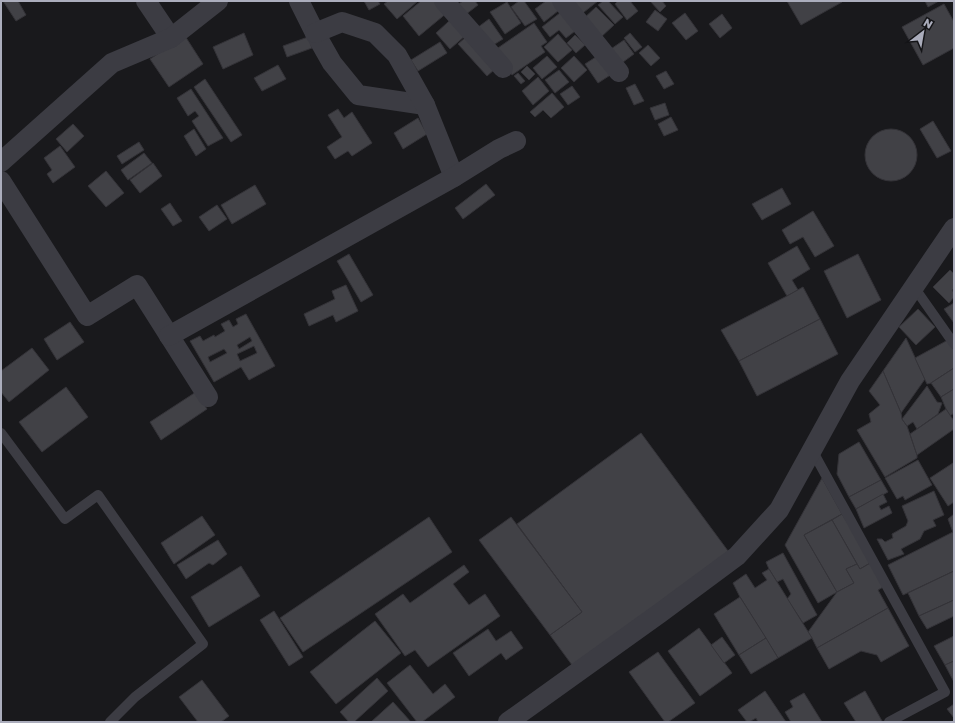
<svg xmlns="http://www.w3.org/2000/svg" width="955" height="723" font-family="'Golos Text',sans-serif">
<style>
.building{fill:#414146;stroke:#343338;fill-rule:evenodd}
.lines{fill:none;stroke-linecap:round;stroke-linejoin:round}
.lane{stroke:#3c3c43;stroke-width:10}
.street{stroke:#3c3c43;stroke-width:20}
</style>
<rect width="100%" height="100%" fill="#19191c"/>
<!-- building -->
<g class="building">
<path d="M3,1h15l8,14 -10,6z"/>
<path d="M364,1h14l2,3 -11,6z"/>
<path d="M388,1h30l-21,18 -13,-15z"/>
<path d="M421,1h27l6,6 -35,29 -16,-20z"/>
<path d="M463,1h12l3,4 -13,10 -8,-10z"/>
<path d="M519,1h5l13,18 -12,7 -14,-19z"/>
<path d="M546,1h12l5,6 -19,15 -9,-13z"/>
<path d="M567,1h31l-19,15z"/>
<path d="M603,1h5l15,16 -8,7 -17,-19z"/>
<path d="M618,1h12l8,10 -11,9 -12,-16z"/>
<path d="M650,1h12l4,5 -6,6z"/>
<path d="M787,1h54l1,1 -41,23z"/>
<path d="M925,1h14l-11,6z"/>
<path d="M507,2l14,21 -16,11 -15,-22z"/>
<path d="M944,4l10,18v26l-31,17 -21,-38z"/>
<path d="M596,7l18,18 -14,13 -18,-18z"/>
<path d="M565,9l14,19 -13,10 -7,-8 -9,7 -8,-10z"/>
<path d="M655,10l12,9 -9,12 -12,-9z"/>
<path d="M459,12l15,16 -24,21 -14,-16z"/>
<path d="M685,13l13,18 -12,9 -14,-17z"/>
<path d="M722,14l10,14 -12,10 -11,-14z"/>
<path d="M489,19l14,20 -13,8 -13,-19z"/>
<path d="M534,23l13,19 -6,4 4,6 -33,23 -17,-25z"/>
<path d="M474,30l28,33 -15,13 -29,-32z"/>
<path d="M244,33l9,22 -30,14 -10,-22z"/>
<path d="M630,33l12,14 -7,5 -11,-14z"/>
<path d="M558,34l14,16 -14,12 -14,-15z"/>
<path d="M575,35l10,10 -9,8 -9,-10z"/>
<path d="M185,36l18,28 -34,23 -19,-28z"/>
<path d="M308,37l4,11 -25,9 -4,-11z"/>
<path d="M624,40l10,14 -15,11 -11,-14z"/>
<path d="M440,42l7,11 -29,18 -7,-11z"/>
<path d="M648,45l12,13 -9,8 -12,-13z"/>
<path d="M602,53l13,19 -17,11 -13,-19z"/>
<path d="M547,56l10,11 -15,12 -9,-11z"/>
<path d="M574,56l13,14 -13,12 -13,-14z"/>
<path d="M278,65l8,14 -24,12 -8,-13z"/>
<path d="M527,66l8,8 -6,6 -8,-8z"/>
<path d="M559,70l10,12 -14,11 -10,-13z"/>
<path d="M666,71l8,13 -10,5 -8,-13z"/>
<path d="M518,73l7,8 -4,3 -7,-8z"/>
<path d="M538,77l11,14 -16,14 -11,-14z"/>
<path d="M205,79l37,56 -11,7 -37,-55z"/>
<path d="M635,84l9,17 -10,4 -8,-17z"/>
<path d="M572,86l8,11 -12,8 -8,-11z"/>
<path d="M191,89l32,49 -15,8 -16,-25 7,-5 -4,-5 -7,5 -11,-18z"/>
<path d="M552,93l12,14 -13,11 -8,-8 -8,7 -5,-5z"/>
<path d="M665,103l4,12 -14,5 -5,-12z"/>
<path d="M338,109l6,9 8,-6 20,31 -20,13 -4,-5 -13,8 -8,-12 15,-10 -14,-22z"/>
<path d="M671,117l7,13 -14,6 -6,-12z"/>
<path d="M418,118l9,16 -24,15 -9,-16z"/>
<path d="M933,121l18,30 -14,7 -17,-29z"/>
<path d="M73,124l11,12 -17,16 -11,-13z"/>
<circle cx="891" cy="155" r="26"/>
<path d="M194,129l12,20 -10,7 -12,-20z"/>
<path d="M139,142l5,8 -22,14 -5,-8z"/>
<path d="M60,146l15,21 -22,16 -6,-9 5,-4 -8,-12z"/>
<path d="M144,153l8,10 -24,17 -7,-10z"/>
<path d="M153,163l9,13 -22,17 -10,-13z"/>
<path d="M106,171l18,22 -18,14 -18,-21z"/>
<path d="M486,184l9,11 -32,24 -8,-11z"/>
<path d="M255,185l11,19 -34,20 -11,-19z"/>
<path d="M782,188l9,16 -29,16 -10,-16z"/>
<path d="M170,203l12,18 -9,5 -12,-17z"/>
<path d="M217,205l10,14 -18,12 -10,-14z"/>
<path d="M813,211l21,35 -19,11 -12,-20 -13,7 -8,-14z"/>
<path d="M797,246l13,23 -18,11 6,10 -11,6 -19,-33z"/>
<path d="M349,254l24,41 -12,7 -24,-41z"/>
<path d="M858,254l23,46 -34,18 -23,-47z"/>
<path d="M950,270l4,4v14l-2,2 2,3v4l-5,6 -16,-16z"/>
<path d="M346,285l12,26 -22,11 -3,-7 -24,11 -5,-12 31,-15 -3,-8z"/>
<path d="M803,287l17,32 -81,42 -18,-31 66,-34z"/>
<path d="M954,303v20l-10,-14z"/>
<path d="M918,309l17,18 -19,18 -17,-18z"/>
<path d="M246,314l29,52 -26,14 -8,-13 -27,15 -24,-41 10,-5 3,5 11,-6 1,2 10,-6 -4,-7 8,-4 4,7 5,-3 -2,-5zM250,337l2,4 -13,8 -2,-4zM254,346l3,7 -17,8 -3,-7zM224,349l3,4 -17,9 -2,-5z"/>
<path d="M820,319l18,35 -81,42 -18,-35z"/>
<path d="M70,322l14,20 -27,18 -13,-21z"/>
<path d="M906,338l19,41 -24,34 -18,-42z"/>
<path d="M948,340l6,10v18l-23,15 -4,1 -12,-26z"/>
<path d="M32,348l17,22 -40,32 -8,-10v-21z"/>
<path d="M954,368v21l-13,8 -10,-14z"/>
<path d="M883,371l18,42 1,6 5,7 10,29v3l-32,19 -28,-47 14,-8 -2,-8 11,-9 -11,-14z"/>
<path d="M927,386l10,16 5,1 -4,11 -21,15 -4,-7 -6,4 -5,-7z"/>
<path d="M66,387l22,30 -46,35 -23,-30z"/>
<path d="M954,389v24l-4,3 -4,-7 -5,-12z"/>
<path d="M196,392l11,17 -46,31 -11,-18z"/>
<path d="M946,409l8,12v8l-37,26 -7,-21z"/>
<path d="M641,433l90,122 -156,114 -25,-34 32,-23 -65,-88z"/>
<path d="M859,442l22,38 -32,17 -12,-23 2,-20z"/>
<path d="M918,460l14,25 -27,15 -2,-4 -6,3 -12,-21z"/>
<path d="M953,463l1,39 -6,4 -18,-28z"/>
<path d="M822,478l20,36 -38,21 33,57 -19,11 -33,-58z"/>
<path d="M881,480l7,12 -32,17 -7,-12z"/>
<path d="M934,491l10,24 -11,5 3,6 -12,5 -4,8 -19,10 3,5 -16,6 -11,-21h5l3,3 8,-4 -1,-4 14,-8 2,-5 -6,-15z"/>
<path d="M883,494l4,8 -8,4 2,4 8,-4 3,7 -28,15 -8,-19z"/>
<path d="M842,514l30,48 -12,7 -28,-49z"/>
<path d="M954,514v21l-6,-16z"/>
<path d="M202,516l13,19 -41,29 -13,-21z"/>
<path d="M429,517l23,35 -149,100 -23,-34z"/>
<path d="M511,517l71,95 -32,23 -71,-95z"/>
<path d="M832,520l25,44 -11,5 8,14 -17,9 -33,-57z"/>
<path d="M953,532l1,3v36l-51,24 -15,-30z"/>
<path d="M218,540l9,14 -14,11 -4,-2 -23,16 -9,-14z"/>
<path d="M783,553l34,62 -14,8 -16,-24 4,-5 -8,-15 -6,3 -8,-13 -3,-7z"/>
<path d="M872,562l13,24 -7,4 10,18 -71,40 -5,-10 -4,-6 29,-40 17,-9 -8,-14 11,-5 3,5z"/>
<path d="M464,565l5,7 -16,12 16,21 16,-11 15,22 -72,51 -13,-17 -10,6 -30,-42 28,-20 7,9z"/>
<path d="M241,566l19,30 -51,31 -18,-30z"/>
<path d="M769,569l43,69 -34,20 -38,-61 -7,-14 13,-9 9,14 12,-8 -5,-7z"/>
<path d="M954,571v29l-35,16 -11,-23z"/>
<path d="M740,597l26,41 -27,17 -25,-41z"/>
<path d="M954,600v16l-27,13 -8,-13z"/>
<path d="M888,608l21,38 -28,16 -4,-7 -16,-4 -32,18 -12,-21z"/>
<path d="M274,611l29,46 -14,9 -29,-46z"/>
<path d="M375,621l26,32 -65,51 -26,-32z"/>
<path d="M699,628l33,45 -32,23 -32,-45z"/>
<path d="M488,629l8,12 15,-10 12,17 -17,12 -5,-7 -32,23 -16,-23z"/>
<path d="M954,636v25l-9,4 -11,-19z"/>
<path d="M722,637l13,18 -11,8 -13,-18z"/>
<path d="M766,638l12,20 -27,16 -12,-19z"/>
<path d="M658,652l37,51 -27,19h-3l-36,-50z"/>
<path d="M954,661v21l-9,-17z"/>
<path d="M410,665l23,29 12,-10 10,13 -33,25h-5l-30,-39z"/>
<path d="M377,678l11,13 -34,31h-5l-9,-10z"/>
<path d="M202,680l27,36 -8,6h-23l-19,-25z"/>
<path d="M765,691l21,31h-28l-2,-4 -7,4h-2l-9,-12z"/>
<path d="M865,691l17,30 -2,1h-24l-12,-19z"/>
<path d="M804,693l18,29h-31l-6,-10 8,-5 -3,-6z"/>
<path d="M393,702l18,20h-40z"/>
<path d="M954,704v14l-7,-9z"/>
</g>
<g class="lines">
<!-- lane -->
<g class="lane">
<path d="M914,287l40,57"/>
<path d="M1,433l64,86 33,-24 105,149 -68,53 -25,25"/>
<path d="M812,450l133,242 -56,30"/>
</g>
<!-- street -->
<g class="street">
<path d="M146,1l25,37"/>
<path d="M299,1l16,32 17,30 26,32 67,10"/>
<path d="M444,1l59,67"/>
<path d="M562,1l57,71"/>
<path d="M315,33l27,-11 33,11 22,22 28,50 29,72"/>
<path d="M1,162l111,-99 59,-25 47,-37"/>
<path d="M1,181l86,135 50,-31 71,112"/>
<path d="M169,336l285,-159 45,-28 17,-8"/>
<path d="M508,722l152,-109 77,-57 42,-46 71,-129 104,-153"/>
</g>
</g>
<!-- border -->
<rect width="955" height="723" fill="none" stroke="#abadbc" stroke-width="4"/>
<!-- north arrow -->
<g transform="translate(923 32) rotate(31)" stroke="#141417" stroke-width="3" paint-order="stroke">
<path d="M0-3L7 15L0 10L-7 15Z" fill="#abadbc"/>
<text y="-6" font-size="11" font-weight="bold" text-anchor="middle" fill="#abadbc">N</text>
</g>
</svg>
